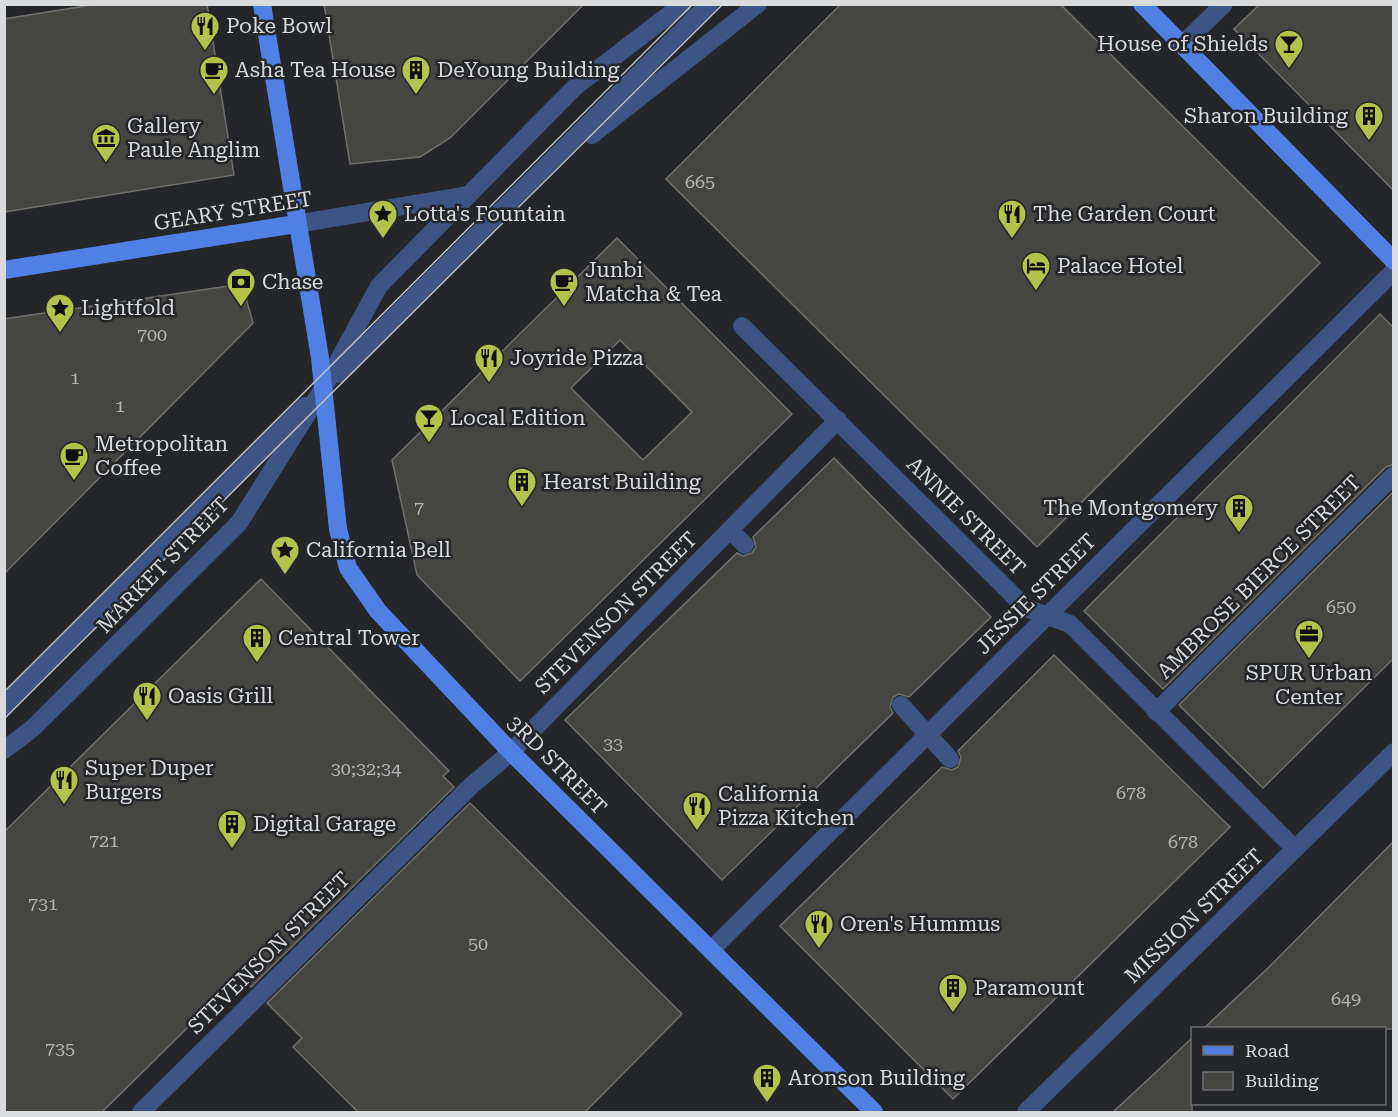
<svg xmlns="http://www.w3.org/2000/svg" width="1398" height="1117" font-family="'Roboto Serif',serif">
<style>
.building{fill:#454542;stroke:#70716d;stroke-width:1.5;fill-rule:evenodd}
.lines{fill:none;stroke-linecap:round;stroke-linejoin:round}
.minor{stroke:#3d5585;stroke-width:18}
.major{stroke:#5080e4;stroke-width:18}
.tram{stroke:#bdbec0;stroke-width:1.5}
.labels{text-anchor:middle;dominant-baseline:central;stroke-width:5;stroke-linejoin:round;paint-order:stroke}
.number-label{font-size:18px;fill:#b4b5b6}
.poi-label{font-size:21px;fill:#d9dadc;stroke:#242629;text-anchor:start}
.street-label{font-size:21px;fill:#d9dadc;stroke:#242629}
</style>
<rect width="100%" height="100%" fill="#242629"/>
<!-- building -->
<g class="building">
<path d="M98,4h109l27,171 -230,37v-193z"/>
<path d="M324,4h260l-134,134 -30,19 -70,7z"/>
<path d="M841,4h219l260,259 -283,284 -371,-368z"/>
<path d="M1260,4h134v187l-160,-162z"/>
<path d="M617,238l175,176 -272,267 -103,-106 -25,-115zM620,340l72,72 -49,48 -72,-72z"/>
<path d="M242,284l11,39 -249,251v-255z"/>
<path d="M1380,314l14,14v136l-8,3 -223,222 -79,-78z"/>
<path d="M834,458l157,159 -82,80 -10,-3 -6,3 -3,10 3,6 -171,167 -157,-160 172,-167 6,3 9,-3 4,-6 -3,-10z"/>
<path d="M1394,491v167l-131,130 -84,-83z"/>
<path d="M261,579l188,192 -6,5 11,11 -203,200 -11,-11 -139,137h-97v-281z"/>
<path d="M1054,655l176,172 -277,272 -173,-173 162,-159 10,3 6,-3 3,-10 -3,-6z"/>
<path d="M470,803l212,211 -98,99h-225l-66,-66 9,-9 -35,-35z"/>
<path d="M1394,841v188h-191l65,-61z"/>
<path d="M1192,1038v75h-80l43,-40z"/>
</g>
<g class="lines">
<!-- minor -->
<g class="minor">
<path d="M1182,45l42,-41"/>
<path d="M592,135l166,-131"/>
<path d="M296,224l173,-29"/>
<path d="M742,326l284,282 44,16 225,225"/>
<path d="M337,374l372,-370"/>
<path d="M730,530l15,15"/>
<path d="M901,705l49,54"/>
<path d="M4,706l301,-300"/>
<path d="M1156,712l238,-237"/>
<path d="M4,750l29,-22 206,-205 85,-136 55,-101 197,-200 107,-82"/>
<path d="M711,950l683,-679"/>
<path d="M141,1112l330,-326 40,-34 327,-332"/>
<path d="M1026,1112l368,-360"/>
</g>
<!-- major -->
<g class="major">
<path d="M262,4l58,354 18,171 10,39 30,43 133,141 363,360"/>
<path d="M1142,4l252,257"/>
<path d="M4,270l292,-46"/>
</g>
<!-- tram -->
<g class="tram">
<path d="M4,692l689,-688"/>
<path d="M4,719l719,-715"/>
</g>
</g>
<!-- icons -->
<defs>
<g id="restaurant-pin" transform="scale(1.5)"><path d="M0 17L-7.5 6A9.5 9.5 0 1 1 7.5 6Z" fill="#b3c24b" stroke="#242629"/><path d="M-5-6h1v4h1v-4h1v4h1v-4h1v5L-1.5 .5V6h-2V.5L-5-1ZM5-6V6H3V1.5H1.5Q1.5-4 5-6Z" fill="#111"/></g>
<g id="bar-pin" transform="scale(1.5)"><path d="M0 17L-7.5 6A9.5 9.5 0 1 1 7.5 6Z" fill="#b3c24b" stroke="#242629"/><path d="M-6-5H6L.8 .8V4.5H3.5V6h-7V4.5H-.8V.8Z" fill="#111"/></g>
<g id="cafe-pin" transform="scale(1.5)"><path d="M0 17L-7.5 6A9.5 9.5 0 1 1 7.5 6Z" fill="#b3c24b" stroke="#242629"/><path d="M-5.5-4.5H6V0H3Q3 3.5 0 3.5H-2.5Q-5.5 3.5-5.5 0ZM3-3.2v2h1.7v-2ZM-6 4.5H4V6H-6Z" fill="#111"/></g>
<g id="building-pin" transform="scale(1.5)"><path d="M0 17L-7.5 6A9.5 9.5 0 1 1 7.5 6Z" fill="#b3c24b" stroke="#242629"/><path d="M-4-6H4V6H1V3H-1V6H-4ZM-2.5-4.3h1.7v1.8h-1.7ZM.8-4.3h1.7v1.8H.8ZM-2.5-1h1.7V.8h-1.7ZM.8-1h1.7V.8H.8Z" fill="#111"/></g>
<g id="museum-pin" transform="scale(1.5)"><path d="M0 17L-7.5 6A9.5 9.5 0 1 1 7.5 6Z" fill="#b3c24b" stroke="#242629"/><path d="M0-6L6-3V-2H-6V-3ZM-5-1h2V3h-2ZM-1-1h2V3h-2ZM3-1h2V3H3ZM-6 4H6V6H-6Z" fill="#111"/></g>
<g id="sight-pin" transform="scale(1.5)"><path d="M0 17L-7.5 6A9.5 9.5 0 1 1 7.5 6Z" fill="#b3c24b" stroke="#242629"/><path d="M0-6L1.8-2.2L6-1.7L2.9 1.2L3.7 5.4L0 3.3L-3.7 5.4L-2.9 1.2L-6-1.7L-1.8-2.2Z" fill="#111"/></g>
<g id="hotel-pin" transform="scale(1.5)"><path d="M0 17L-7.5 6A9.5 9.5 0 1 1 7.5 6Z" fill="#b3c24b" stroke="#242629"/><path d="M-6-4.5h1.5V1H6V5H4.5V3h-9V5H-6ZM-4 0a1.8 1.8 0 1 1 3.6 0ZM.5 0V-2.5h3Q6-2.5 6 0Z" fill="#111"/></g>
<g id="bank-pin" transform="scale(1.5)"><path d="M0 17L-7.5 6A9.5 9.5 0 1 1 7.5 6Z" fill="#b3c24b" stroke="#242629"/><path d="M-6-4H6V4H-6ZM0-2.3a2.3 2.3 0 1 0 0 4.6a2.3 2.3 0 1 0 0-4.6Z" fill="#111"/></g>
<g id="office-pin" transform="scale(1.5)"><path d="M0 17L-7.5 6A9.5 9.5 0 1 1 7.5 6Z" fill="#b3c24b" stroke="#242629"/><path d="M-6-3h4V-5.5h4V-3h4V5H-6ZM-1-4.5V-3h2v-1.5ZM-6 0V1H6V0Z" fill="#111"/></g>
</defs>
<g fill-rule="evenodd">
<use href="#restaurant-pin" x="205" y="26"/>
<use href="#bar-pin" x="1289" y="44"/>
<use href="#cafe-pin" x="214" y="70"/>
<use href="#building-pin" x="416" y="70"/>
<use href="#building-pin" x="1369" y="116"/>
<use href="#museum-pin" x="106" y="138"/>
<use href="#sight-pin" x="383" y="214"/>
<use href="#restaurant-pin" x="1012" y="214"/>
<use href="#hotel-pin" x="1036" y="266"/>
<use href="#bank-pin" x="241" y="282"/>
<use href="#cafe-pin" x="564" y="282"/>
<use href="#sight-pin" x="60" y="308"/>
<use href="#restaurant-pin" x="489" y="358"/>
<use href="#bar-pin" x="429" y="418"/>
<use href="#cafe-pin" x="74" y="456"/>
<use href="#building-pin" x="522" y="482"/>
<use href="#building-pin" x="1239" y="508"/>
<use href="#sight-pin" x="285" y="550"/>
<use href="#office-pin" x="1309" y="634"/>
<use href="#building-pin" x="257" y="638"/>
<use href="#restaurant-pin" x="147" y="696"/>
<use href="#restaurant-pin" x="64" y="780"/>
<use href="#restaurant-pin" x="697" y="806"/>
<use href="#building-pin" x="232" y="824"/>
<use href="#restaurant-pin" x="819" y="924"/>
<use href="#building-pin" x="953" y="988"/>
<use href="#building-pin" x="767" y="1078"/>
</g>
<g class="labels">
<!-- number labels -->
<g class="number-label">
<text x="700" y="181">665</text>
<text x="152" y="334">700</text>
<text x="75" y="377">1</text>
<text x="120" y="405">1</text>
<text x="419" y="507">7</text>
<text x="1341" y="606">650</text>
<text x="613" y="743">33</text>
<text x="366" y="768">30;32;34</text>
<text x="1131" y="792">678</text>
<text x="104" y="840">721</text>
<text x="1183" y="841">678</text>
<text x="43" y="903">731</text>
<text x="478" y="943">50</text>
<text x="1346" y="998">649</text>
<text x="60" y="1048">735</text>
</g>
<!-- poi labels -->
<g class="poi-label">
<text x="226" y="26">Poke Bowl</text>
<text x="1268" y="44" text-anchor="end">House of Shields</text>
<text x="235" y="70">Asha Tea House</text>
<text x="437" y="70">DeYoung Building</text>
<text x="1348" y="116" text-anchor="end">Sharon Building</text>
<text x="127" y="126">Gallery<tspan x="127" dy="24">Paule Anglim</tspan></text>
<text x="404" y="214">Lotta's Fountain</text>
<text x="1033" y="214">The Garden Court</text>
<text x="1057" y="266">Palace Hotel</text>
<text x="585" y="270">Junbi<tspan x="585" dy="24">Matcha &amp; Tea</tspan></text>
<text x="262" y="282">Chase</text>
<text x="81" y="308">Lightfold</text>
<text x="510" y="358">Joyride Pizza</text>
<text x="450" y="418">Local Edition</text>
<text x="95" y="444">Metropolitan<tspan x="95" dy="24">Coffee</tspan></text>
<text x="543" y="482">Hearst Building</text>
<text x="1218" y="508" text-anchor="end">The Montgomery</text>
<text x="306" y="550">California Bell</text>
<text x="278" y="638">Central Tower</text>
<text x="1309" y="673" text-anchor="middle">SPUR Urban<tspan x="1309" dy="24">Center</tspan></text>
<text x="168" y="696">Oasis Grill</text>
<text x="85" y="768">Super Duper<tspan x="85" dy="24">Burgers</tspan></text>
<text x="718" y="794">California<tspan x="718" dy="24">Pizza Kitchen</tspan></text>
<text x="253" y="824">Digital Garage</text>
<text x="840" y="924">Oren's Hummus</text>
<text x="974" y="988">Paramount</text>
<text x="788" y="1078">Aronson Building</text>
</g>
<!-- street labels -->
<g class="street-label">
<text transform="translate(233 211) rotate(-9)">GEARY STREET</text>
<text transform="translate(966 516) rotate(45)">ANNIE STREET</text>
<text transform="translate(163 565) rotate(-46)">MARKET STREET</text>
<text transform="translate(1259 577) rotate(-45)">AMBROSE BIERCE STREET</text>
<text transform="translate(1036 594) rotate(-45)">JESSIE STREET</text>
<text transform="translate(616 613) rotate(-45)">STEVENSON STREET</text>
<text transform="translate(557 765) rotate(45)">3RD STREET</text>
<text transform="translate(1194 916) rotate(-44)">MISSION STREET</text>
<text transform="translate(269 953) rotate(-45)">STEVENSON STREET</text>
</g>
</g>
<!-- border -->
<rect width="1398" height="1117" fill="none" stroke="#d9dadc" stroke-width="12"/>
<!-- legend -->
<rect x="1191" y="1027" width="195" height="78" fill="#242629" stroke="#6c6e71" stroke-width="1.5"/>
<rect x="1203" y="1046" width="30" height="9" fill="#5080e4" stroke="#6c6e71" stroke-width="1.5"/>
<text x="1245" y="1057" font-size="18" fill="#d9dadc">Road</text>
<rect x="1203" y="1072" width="30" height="18" fill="#454542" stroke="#6c6e71" stroke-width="1.5"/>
<text x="1245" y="1087" font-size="18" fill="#d9dadc">Building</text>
</svg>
